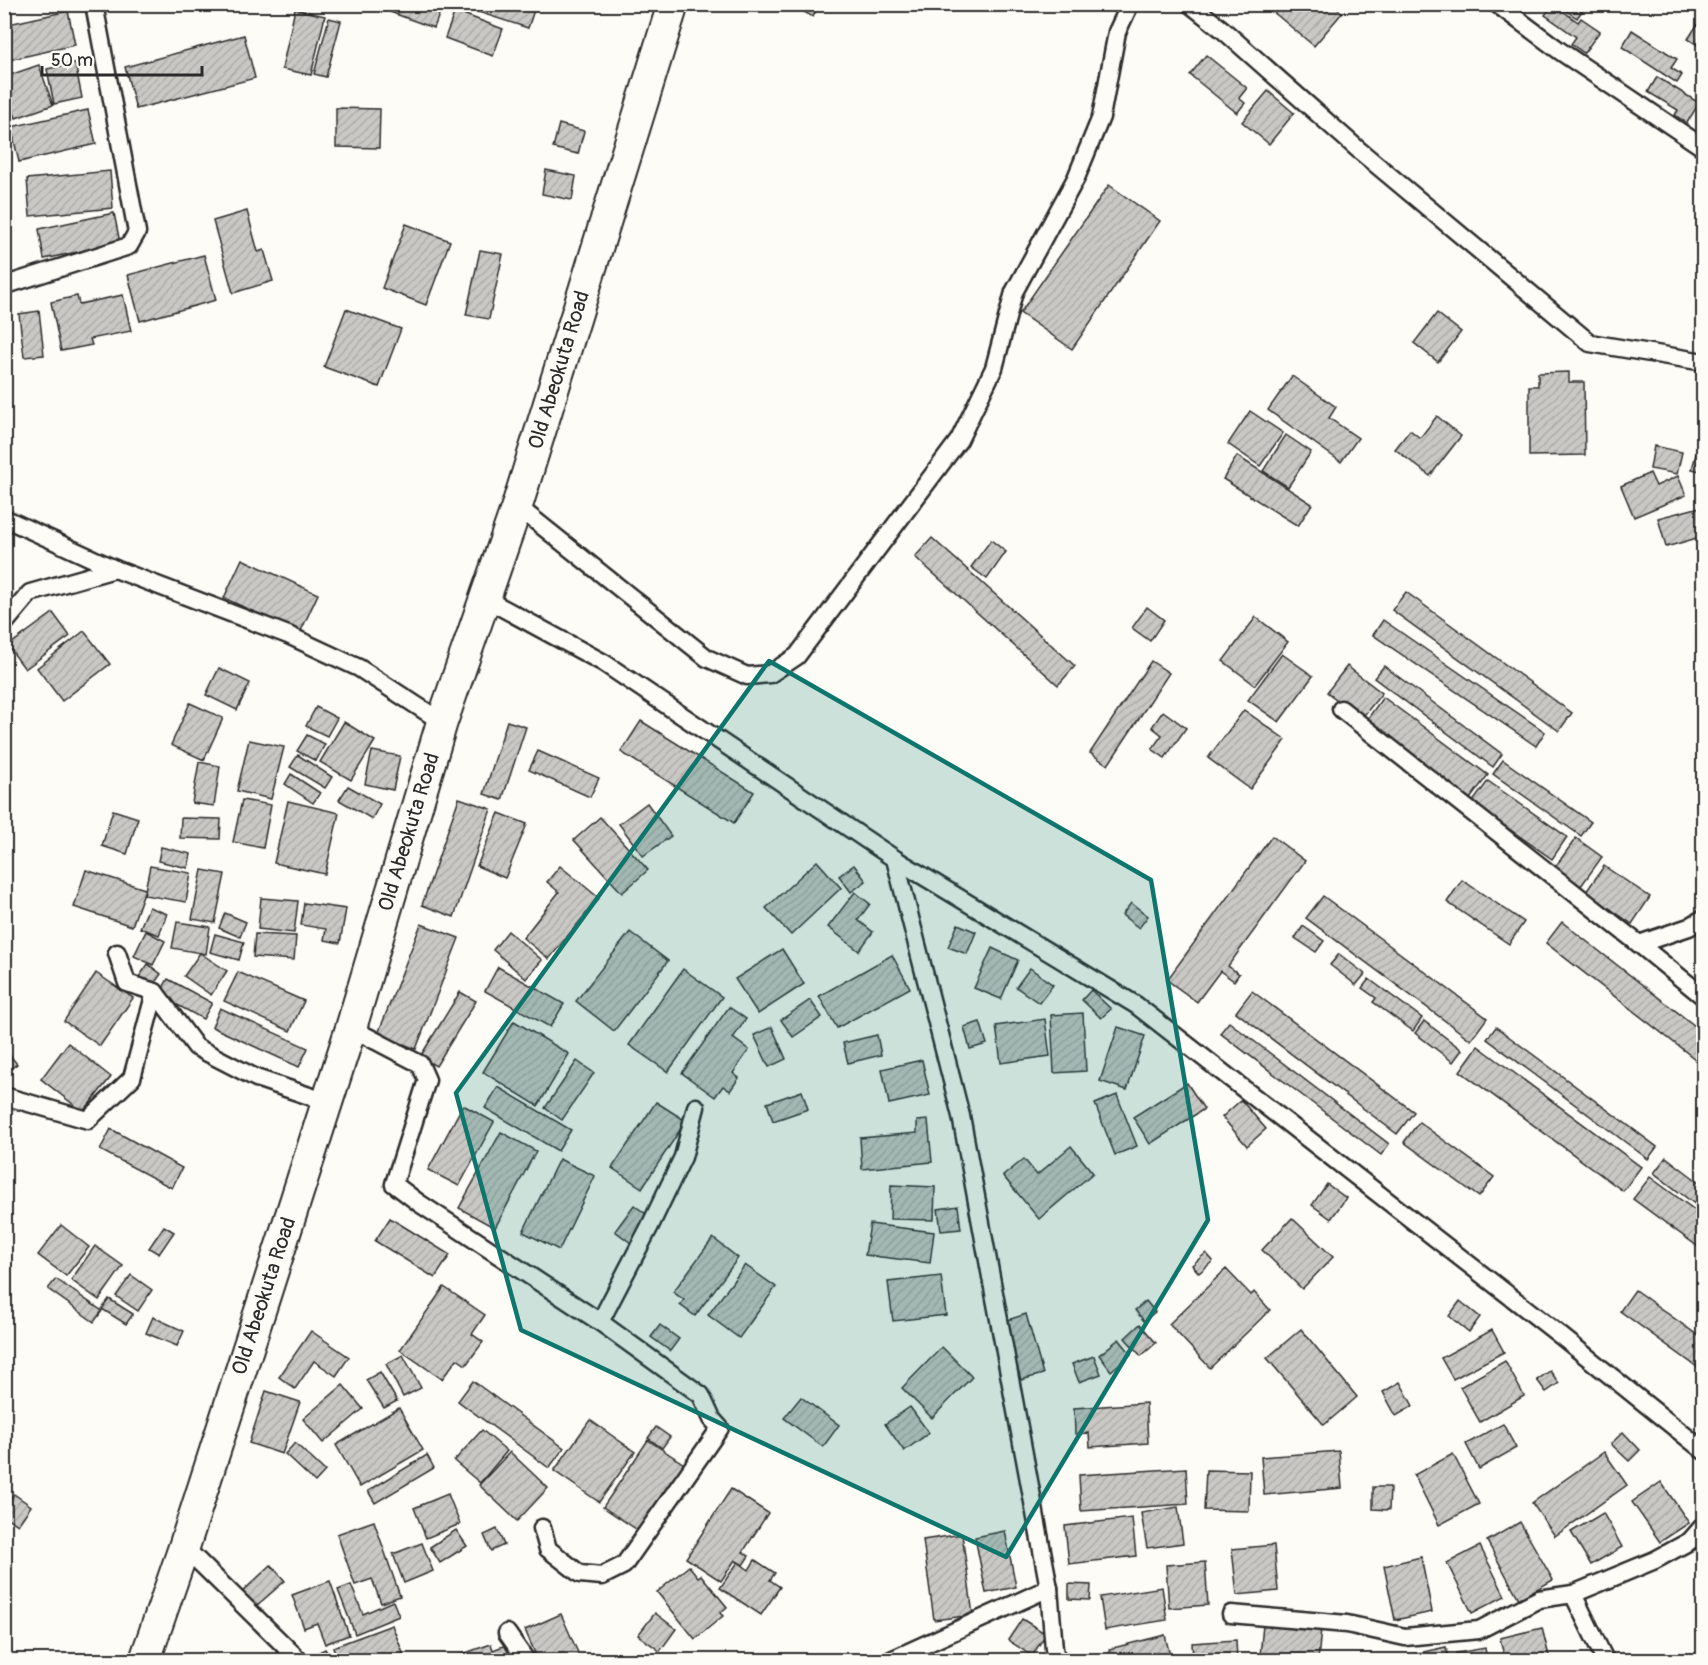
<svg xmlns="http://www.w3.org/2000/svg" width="1708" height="1665" font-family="Pangolin,sans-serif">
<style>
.building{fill:url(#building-hatch);stroke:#2b2b2b;stroke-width:1.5}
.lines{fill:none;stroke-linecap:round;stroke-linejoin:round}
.street-casing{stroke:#2b2b2b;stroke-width:21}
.highway-casing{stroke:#2b2b2b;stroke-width:34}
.street{stroke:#fdfcf7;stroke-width:16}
.highway{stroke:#fdfcf7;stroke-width:30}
.marked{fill:#0f766e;fill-opacity:0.2;stroke:#0f766e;stroke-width:4.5;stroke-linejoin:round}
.labels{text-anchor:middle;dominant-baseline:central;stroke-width:4.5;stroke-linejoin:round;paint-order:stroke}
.street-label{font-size:21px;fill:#2b2b2b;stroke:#fdfcf7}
</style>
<defs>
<pattern id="building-hatch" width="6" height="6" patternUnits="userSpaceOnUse" patternTransform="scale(1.5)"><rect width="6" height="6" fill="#c9c8c4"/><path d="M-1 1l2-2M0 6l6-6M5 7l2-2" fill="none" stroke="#adaca9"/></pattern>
</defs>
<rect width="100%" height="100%" fill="#fdfcf7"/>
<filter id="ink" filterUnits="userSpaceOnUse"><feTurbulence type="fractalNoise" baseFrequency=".0167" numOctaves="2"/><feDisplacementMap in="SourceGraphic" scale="12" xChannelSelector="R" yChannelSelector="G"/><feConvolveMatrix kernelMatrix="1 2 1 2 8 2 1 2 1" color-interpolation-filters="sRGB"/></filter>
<g filter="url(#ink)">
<!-- building -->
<g class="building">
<path d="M368,4h75l-9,24z"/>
<path d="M461,4h75l-8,24 -68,-22z"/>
<path d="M799,4h20l-6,13 -16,-9z"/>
<path d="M1278,4h55l9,9 -28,33 -42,-35z"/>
<path d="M1553,4l25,18 3,-4 19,13 -16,22 -13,-9 5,-7 -31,-22z"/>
<path d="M1556,4h22l-2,3 6,4 -5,7z"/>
<path d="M295,9l30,7 -14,59 -29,-6z"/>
<path d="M68,11l7,34 -71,16v-36z"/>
<path d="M455,11l48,18 -10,27 -48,-18z"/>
<path d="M329,18l12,3 -15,56 -12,-3z"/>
<path d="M1699,22l5,3v24l-16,-10z"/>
<path d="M1632,30l45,29 -6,9 11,7 -5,8 -55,-36z"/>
<path d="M244,35l11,43 -119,31 -11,-42z"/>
<path d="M1206,55l41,33 -8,10 6,5 -8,10 -47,-38z"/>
<path d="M75,63l7,35 -28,6 -7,-35z"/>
<path d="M39,65l14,40 -37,13 -12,-32v-9z"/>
<path d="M1657,77l42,26 -12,20 -12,-8 3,-5 -30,-18z"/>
<path d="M1268,91l26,22 -25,31 -27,-22z"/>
<path d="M336,108l44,1 -1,39 -43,-1z"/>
<path d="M88,110l8,34 -77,18 -8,-35z"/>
<path d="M559,124l25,7 -6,23 -25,-6z"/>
<path d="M546,170l30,6 -4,24 -30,-6z"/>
<path d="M110,171l3,37 -83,8 -3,-37z"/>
<path d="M1109,185l51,36 -88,128 -52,-36z"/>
<path d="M247,211l11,41 6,-2 9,31 -40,12 -20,-72z"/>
<path d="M114,213l6,30 -76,16 -5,-30z"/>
<path d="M406,224l44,17 -24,64 -44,-17z"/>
<path d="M480,250l23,4 -14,65 -23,-4z"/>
<path d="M204,255l12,45 -76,21 -12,-46z"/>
<path d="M123,295l8,36 -41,8 2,6 -31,6 -10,-49 26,-6 2,8z"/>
<path d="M346,309l55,20 -22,58 -55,-20z"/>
<path d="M39,311l5,44 -20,2 -5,-43z"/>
<path d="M1437,313l24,19 -23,30 -24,-19z"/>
<path d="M1569,372v10h15l1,73 -56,1v-70h9v-13z"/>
<path d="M1292,376l44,31 -7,11 29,20 -17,24 -73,-52z"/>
<path d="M1250,411l33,22 -23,33 -32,-22z"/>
<path d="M1437,416l24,20 -31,40 -35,-27 15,-19 10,8z"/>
<path d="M1703,428h1v44l-12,-3z"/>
<path d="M1286,435l25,17 -23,35 -25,-16z"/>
<path d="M1654,446l28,6 -5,22 -27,-5z"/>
<path d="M1237,456l75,48 -14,22 -75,-47z"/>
<path d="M1650,473l6,13 22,-10 8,19 -52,22 -13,-31z"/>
<path d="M1704,506v30l-38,11 -8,-29z"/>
<path d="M932,538l143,128 -17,19 -143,-128z"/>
<path d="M991,540l15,12 -19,27 -16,-12z"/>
<path d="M242,559l76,35 -18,39 -76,-35z"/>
<path d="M1406,592l166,121 -13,18 -167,-121z"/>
<path d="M1147,607l17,13 -14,21 -18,-13z"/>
<path d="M53,613l17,23 -45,33 -17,-23z"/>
<path d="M1256,617l32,25 -33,43 -32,-24z"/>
<path d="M1383,620l162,112 -9,14 -163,-111z"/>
<path d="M84,631l26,33 -48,37 -25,-33z"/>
<path d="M1282,654l31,22 -34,46 -31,-22z"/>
<path d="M1151,661l18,12 -61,92 -18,-12z"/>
<path d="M1347,666l35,27 -21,26 -34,-27z"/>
<path d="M1384,666l118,88 -9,13 -119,-89z"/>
<path d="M219,668l31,15 -13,27 -31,-15z"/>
<path d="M1383,697l105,78 -18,24 -104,-78z"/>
<path d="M190,703l33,15 -19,42 -33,-15z"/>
<path d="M316,707l21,11 -10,18 -21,-10z"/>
<path d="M1244,710l42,30 -36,49 -42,-31z"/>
<path d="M1163,711l23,17 -21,30 -13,-9 10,-14 -10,-8z"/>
<path d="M507,721l19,6 -24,73 -18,-6z"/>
<path d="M641,721l113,71 -20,31 -113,-71z"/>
<path d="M344,722l31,19 -24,39 -31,-18z"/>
<path d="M307,735l18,9 -9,17 -19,-10z"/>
<path d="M249,740l35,7 -13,52 -34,-8z"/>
<path d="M372,751l28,5 -7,34 -28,-6z"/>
<path d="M538,751l61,27 -9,19 -61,-27z"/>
<path d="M298,755l34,22 -7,11 -35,-21z"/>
<path d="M1503,760l88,62 -10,14 -88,-62z"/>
<path d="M199,762l21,4 -6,40 -22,-3z"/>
<path d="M291,774l29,19 -7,10 -28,-19z"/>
<path d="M1488,781l79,56 -15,22 -80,-56z"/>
<path d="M348,786l32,18 -8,15 -33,-19z"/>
<path d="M459,798l32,11 -37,108 -32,-12z"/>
<path d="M242,800l29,5 -8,43 -30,-6z"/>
<path d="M288,801l51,12 -14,61 -51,-11z"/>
<path d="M647,803l24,33 -28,20 -24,-32z"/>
<path d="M113,810l25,8 -11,36 -25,-8z"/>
<path d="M499,813l28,11 -22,54 -28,-12z"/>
<path d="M600,817l48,53 -26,23 -48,-53z"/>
<path d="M181,818l40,1 -1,20 -40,-1z"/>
<path d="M1272,836l33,25 -77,105 11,8 -5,7 -14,-10 -23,31 -30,-22z"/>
<path d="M1576,838l26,19 -21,29 -26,-19z"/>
<path d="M161,847l30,7 -3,14 -30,-7z"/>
<path d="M817,861l24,27 -50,47 -25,-27z"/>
<path d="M854,865l12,16 -15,11 -12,-16z"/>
<path d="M150,866l41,7 -5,29 -42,-7z"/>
<path d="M560,866l39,32 -50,61 -26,-21 36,-46 -12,-10z"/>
<path d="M1604,866l46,31 -18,27 -46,-32z"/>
<path d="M86,870l59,19 -13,37 -58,-19z"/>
<path d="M202,870l23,4 -10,49 -23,-4z"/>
<path d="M1462,880l62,42 -15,22 -62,-42z"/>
<path d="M855,892l15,12 -12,16 15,12 -14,19 -31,-24z"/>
<path d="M1323,896l164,122 -16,22 -165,-122z"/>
<path d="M261,898l37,3 -4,32 -36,-4z"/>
<path d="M304,903l42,6 -6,34 -16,-3 2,-11 -25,-4z"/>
<path d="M1131,903l17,13 -9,12 -17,-13z"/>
<path d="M149,907l18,7 -8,21 -19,-7z"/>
<path d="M225,913l21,9 -6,15 -21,-9z"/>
<path d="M177,922l33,5 -4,27 -34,-6z"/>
<path d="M1562,922l142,111v33l-158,-123z"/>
<path d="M421,924l38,14 -43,111 -38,-15z"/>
<path d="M958,924l18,8 -9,22 -19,-7z"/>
<path d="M1303,926l21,15 -8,11 -21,-14z"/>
<path d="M146,931l19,10 -12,24 -19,-9z"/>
<path d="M508,931l34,29 -16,19 -33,-29z"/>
<path d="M630,932l38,29 -54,70 -38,-30z"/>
<path d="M215,934l29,8 -5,18 -29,-8z"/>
<path d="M255,934l41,2 -2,24 -41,-3z"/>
<path d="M992,948l26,12 -17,39 -27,-11z"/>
<path d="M782,949l22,35 -46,30 -23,-35z"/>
<path d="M200,953l27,18 -16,24 -27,-19z"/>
<path d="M1339,954l26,20 -9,11 -26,-20z"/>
<path d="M892,955l18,33 -73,40 -18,-32z"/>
<path d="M148,964l13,10 -9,13 -13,-10z"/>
<path d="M498,967l66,37 -14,23 -65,-36z"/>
<path d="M1030,968l23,17 -14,18 -23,-16z"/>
<path d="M683,969l39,28 -54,75 -39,-27z"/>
<path d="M238,972l66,29 -14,30 -66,-30z"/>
<path d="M96,973l37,25 -33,48 -36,-25z"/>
<path d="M168,979l44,24 -9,16 -44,-24z"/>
<path d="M1369,979l53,39 -9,13 -40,-29 3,-4 -14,-10z"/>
<path d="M1091,990l20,19 -10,9 -19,-18z"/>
<path d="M1252,991l162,121 -17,22 -161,-122z"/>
<path d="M460,992l16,9 -40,65 -16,-9z"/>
<path d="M810,1000l12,17 -29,20 -12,-17z"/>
<path d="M729,1007l17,12 -13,19 16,12 -16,23 6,5 -9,13 -7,-5 -8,11 -33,-24z"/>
<path d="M220,1008l88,40 -9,19 -87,-40z"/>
<path d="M1083,1013l3,58 -32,2 -3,-58z"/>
<path d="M1045,1019l5,37 -49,7 -5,-37z"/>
<path d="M514,1021l55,33 -31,52 -55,-34z"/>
<path d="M1424,1021l38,29 -9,12 -38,-29z"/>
<path d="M980,1022l7,22 -17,5 -6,-22z"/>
<path d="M1229,1022l160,122 -8,11 -161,-122z"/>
<path d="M772,1027l14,32 -17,8 -15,-32z"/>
<path d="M1118,1027l27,9 -18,54 -27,-9z"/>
<path d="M1496,1027l161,120 -9,12 -161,-120z"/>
<path d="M877,1035l4,20 -33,8 -5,-20z"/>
<path d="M68,1043l43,34 -28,35 -42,-33z"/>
<path d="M1478,1046l163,121 -18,24 -163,-120z"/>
<path d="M4,1048l13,16 -13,9z"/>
<path d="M922,1060l8,35 -41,9 -7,-35z"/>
<path d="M577,1061l17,12 -32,47 -17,-12z"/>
<path d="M1187,1083l17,26 -54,35 -17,-27z"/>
<path d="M498,1087l73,43 -13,21 -73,-43z"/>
<path d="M802,1091l6,18 -35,12 -6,-18z"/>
<path d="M1117,1095l20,51 -22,9 -20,-51z"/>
<path d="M1241,1100l25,29 -19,17 -25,-29z"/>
<path d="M656,1102l30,19 -44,67 -30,-20z"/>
<path d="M463,1105l31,17 -35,64 -31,-16z"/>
<path d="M928,1120l4,42 -70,7 -2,-31 57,-5v-12z"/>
<path d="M1419,1122l75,55 -15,20 -75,-55z"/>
<path d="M111,1129l71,39 -10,20 -72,-38z"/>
<path d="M501,1132l35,19 -41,77 -36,-20z"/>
<path d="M1071,1146l22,27 -54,46 -36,-43 21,-17 13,16z"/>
<path d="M1666,1157l38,29v25l-50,-38z"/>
<path d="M559,1159l36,17 -36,74 -36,-18z"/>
<path d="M1650,1177l54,40v34l-71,-52z"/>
<path d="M1327,1184l19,14 -15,21 -19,-14z"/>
<path d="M891,1185l44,2 -1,33 -44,-1z"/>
<path d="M634,1205l16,12 -19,26 -16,-12z"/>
<path d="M958,1206l3,23 -20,2 -3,-22z"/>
<path d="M390,1218l60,37 -15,23 -60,-37z"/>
<path d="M1292,1218l41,39 -31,32 -40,-39z"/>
<path d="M870,1224l64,8 -4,31 -65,-8z"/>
<path d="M61,1225l28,22 -23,29 -28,-21z"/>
<path d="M164,1226l10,6 -15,22 -10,-6z"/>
<path d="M713,1238l25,20 -43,58 -15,-11 4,-5 -11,-8z"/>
<path d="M95,1246l28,20 -24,34 -28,-20z"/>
<path d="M1206,1253l7,8 -14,12 -7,-8z"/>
<path d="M745,1265l31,22 -37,51 -31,-23z"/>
<path d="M1226,1269l25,26 3,-3 16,18 -60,58 -41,-44z"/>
<path d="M131,1275l21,15 -14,21 -22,-15z"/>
<path d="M941,1276l5,39 -53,6 -5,-39z"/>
<path d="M56,1279l46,32 -8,11 -46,-33z"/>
<path d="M444,1287l41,28 -13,19 11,8 -17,23 -9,-6 -15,20 -42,-29z"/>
<path d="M1635,1290l69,50v32l-84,-61z"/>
<path d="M109,1299l24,15 -7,10 -24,-15z"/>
<path d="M1146,1301l9,11 -11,9 -9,-11z"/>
<path d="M1460,1301l20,16 -11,15 -20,-16z"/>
<path d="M1026,1314l17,60 -22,6 -16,-59z"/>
<path d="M153,1317l31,14 -7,15 -31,-13z"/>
<path d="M1140,1324l16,19 -15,13 -16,-18z"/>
<path d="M660,1325l19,14 -9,12 -19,-14z"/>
<path d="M1301,1329l56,68 -33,28 -57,-67z"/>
<path d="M1492,1330l12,22 -51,27 -12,-21z"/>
<path d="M311,1331l38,26 -13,19 -22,-15 -19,28 -16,-12z"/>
<path d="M1119,1339l12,15 -20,17 -12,-16z"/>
<path d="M942,1347l30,30 -40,41 -30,-30z"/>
<path d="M403,1355l18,33 -18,9 -17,-33z"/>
<path d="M1094,1356l7,18 -22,8 -7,-18z"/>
<path d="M1505,1361l19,35 -44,26 -20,-35z"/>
<path d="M1550,1371l9,12 -13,9 -9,-12z"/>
<path d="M380,1372l17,29 -13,7 -18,-28z"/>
<path d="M473,1381l91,67 -15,20 -91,-67z"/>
<path d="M1400,1382l13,24 -17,10 -13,-24z"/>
<path d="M343,1385l20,24 -40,34 -20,-24z"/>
<path d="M266,1391l34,11 -18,52 -33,-11z"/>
<path d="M801,1397l38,28 -16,22 -39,-29z"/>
<path d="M1146,1403l2,40 -58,4 -1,-14 -14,1 -1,-26z"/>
<path d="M910,1407l19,26 -25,18 -19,-27z"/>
<path d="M399,1408l24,42 -63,37 -24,-42z"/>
<path d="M590,1420l45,32 -36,50 -45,-31z"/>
<path d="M1503,1424l13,24 -37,21 -13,-25z"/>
<path d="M656,1427l14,10 -8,11 -14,-10z"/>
<path d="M482,1430l25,21 -27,32 -26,-22z"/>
<path d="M1623,1432l17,18 -11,11 -18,-17z"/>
<path d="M648,1440l39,26 -45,67 -39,-26z"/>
<path d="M295,1443l30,28 -10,11 -30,-28z"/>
<path d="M1339,1451l3,37 -78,7 -3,-38z"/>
<path d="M510,1452l38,36 -31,33 -38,-36z"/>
<path d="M1604,1452l23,33 -72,51 -23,-33z"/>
<path d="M1453,1454l26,50 -40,21 -25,-50z"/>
<path d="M427,1455l7,13 -59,35 -7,-12z"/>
<path d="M1186,1468l2,36 -107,7 -2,-36z"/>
<path d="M1206,1470l44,1 -1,40 -45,-1z"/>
<path d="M1661,1482l28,41 -29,19 -28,-40z"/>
<path d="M1373,1487h17l-1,23 -16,-1z"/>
<path d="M731,1489l37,24 -25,39 6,4 -6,9 -8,-5 -14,21 -35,-23z"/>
<path d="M14,1494l17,12 -13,19 -14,-9v-8z"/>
<path d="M448,1494l12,30 -34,14 -12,-30z"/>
<path d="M1178,1507l5,36 -36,5 -6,-35z"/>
<path d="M1603,1513l19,34 -31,18 -20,-33z"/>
<path d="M1132,1518l4,38 -67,8 -4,-38z"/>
<path d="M374,1521l26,75 -19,7 -9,-24 -17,6 -18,-51z"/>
<path d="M1520,1522l33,58 -34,19 -32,-58z"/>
<path d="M497,1529l7,16 -13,6 -7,-16z"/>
<path d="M456,1530l11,16 -27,17 -10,-16z"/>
<path d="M1005,1531l11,56 -30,6 -11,-56z"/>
<path d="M962,1534l11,81 -39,5 -11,-80z"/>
<path d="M422,1543l11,28 -29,12 -11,-29z"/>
<path d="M1274,1545l4,46 -41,4 -5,-46z"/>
<path d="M1480,1546l25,50 -33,17 -25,-50z"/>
<path d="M1421,1557l11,55 -37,8 -11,-54z"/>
<path d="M755,1560l20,13 -5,7 10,7 -19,28 -41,-27 18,-26 11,8z"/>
<path d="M1205,1562l3,43 -39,3 -3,-43z"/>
<path d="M271,1565l14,16 -30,26 -13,-15z"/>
<path d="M689,1566l9,11 3,-2 26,32 -7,6 3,3 -28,23 -38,-47z"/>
<path d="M330,1581l19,54 -24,9 -8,-21 -13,5 -12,-33z"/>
<path d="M1069,1584l22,1 -1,15 -21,-1z"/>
<path d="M351,1585l12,29 30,-13 6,15 -44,18 -17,-44z"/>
<path d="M1162,1587l5,33 -62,10 -5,-33z"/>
<path d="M655,1613l21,16 -16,22 -22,-16z"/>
<path d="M561,1614l18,41 -12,5h-29l-13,-30z"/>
<path d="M1022,1619l24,15 -14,22 -24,-16z"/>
<path d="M392,1625l13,33 -6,2h-61l-5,-13z"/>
<path d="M1263,1625l58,4 -3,31 -58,-4z"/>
<path d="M1542,1628l8,32h-45l-5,-22z"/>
<path d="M1165,1635l6,25h-59l-3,-11z"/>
<path d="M1236,1640l1,20h-44l-1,-17z"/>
<path d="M491,1644l2,6 13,-5 5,15h-60v-2z"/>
<path d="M1446,1647l3,13h-37l-2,-5z"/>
<path d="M1485,1648l2,12h-30l-1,-7z"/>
<path d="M325,1649l6,10 -20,1 -2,-3z"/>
</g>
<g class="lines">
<!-- street casing -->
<g class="street-casing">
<g id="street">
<path d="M1190,4l33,26 137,121 230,192 114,19"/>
<path d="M1497,4l63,47 144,97"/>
<path d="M6,285l123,-39 8,-14 -43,-228"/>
<path d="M517,506l190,152 40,18 23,-2 27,-18 162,-216 35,-72 20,-76 62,-114 25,-61 16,-85 13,-28"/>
<path d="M4,518l111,51 173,66 71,33 83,54"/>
<path d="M484,598l120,65 291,196 241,146 425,331 143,115"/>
<path d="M4,624l26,-31 85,-24"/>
<path d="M1341,709l298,235 65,53"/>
<path d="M895,859l66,257 88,472 5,61 3,11"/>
<path d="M1639,944l50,-17 15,-9"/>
<path d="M117,953l10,30 28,9 41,55 60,31 71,24"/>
<path d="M351,1028l69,36 7,16 -33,104 25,19 181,119 101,73 11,24 8,9 -96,137 -22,11 -22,-2 -32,-25 -6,-21"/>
<path d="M4,1096l84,24 44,-42 23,-86"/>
<path d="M600,1322l50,-96 33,-69 13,-50"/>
<path d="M184,1547l115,113"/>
<path d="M1573,1594l32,66"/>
<path d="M1231,1614l116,10 58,13 74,-7 60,-31 34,-5 82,-34 35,-19 14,-16"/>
<path d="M507,1633l19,27"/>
<path d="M891,1660l158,-72"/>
</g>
</g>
<!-- highway casing -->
<g class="highway-casing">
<path id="highway" d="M145,1660l39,-113 167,-519 91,-306 75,-216 156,-502"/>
</g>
<!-- street -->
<use href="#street" class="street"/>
<!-- highway -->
<use href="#highway" class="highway"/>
</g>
</g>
<!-- marked area -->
<path class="marked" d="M769,661l382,219 57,340 -202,337 -485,-227 -65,-237z"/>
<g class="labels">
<!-- street labels -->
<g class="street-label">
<text transform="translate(559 370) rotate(-73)">Old Abeokuta Road</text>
<text transform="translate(409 832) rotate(-73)">Old Abeokuta Road</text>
<text transform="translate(264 1296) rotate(-72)">Old Abeokuta Road</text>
</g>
</g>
<!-- margin -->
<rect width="1708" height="1665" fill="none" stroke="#fdfcf7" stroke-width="24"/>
<rect x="12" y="12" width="1684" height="1641" fill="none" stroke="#2b2b2b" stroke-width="2" filter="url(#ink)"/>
<!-- scale -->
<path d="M42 66v9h160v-9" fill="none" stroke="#2b2b2b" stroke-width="3"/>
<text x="51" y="66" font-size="18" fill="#2b2b2b" stroke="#fdfcf7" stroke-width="4.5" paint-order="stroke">50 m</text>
</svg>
